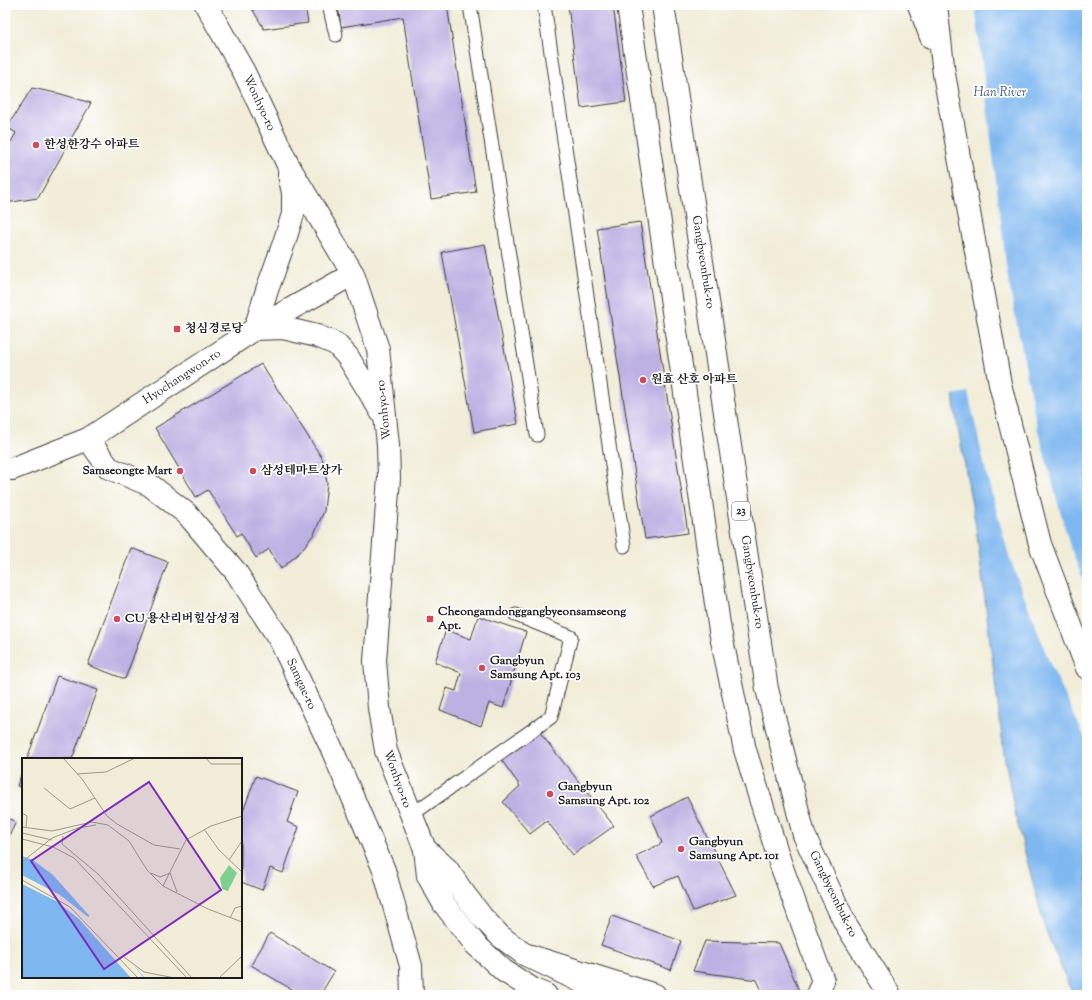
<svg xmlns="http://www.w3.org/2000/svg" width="1092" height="1000" font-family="'Sorts Mill Goudy','Noto Serif KR',serif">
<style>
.water{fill:#7fb8f0;stroke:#4e6a86}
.pier{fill:#f1edd8}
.building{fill:#bdb1e3}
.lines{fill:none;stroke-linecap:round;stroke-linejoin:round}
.service-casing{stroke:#3c3b38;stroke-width:15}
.minor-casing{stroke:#3c3b38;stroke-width:24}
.tertiary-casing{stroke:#3c3b38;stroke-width:24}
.secondary-casing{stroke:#3c3b38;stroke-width:24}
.trunk-casing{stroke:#3c3b38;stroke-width:24}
.service{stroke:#fff;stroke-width:13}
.minor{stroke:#fff;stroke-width:22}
.tertiary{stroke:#fff;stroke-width:22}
.secondary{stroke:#fff;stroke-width:22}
.trunk{stroke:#fff;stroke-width:22}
.poi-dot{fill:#d1495b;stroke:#fff;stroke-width:1.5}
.labels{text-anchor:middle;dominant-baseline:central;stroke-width:3.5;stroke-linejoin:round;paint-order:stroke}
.shield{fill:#fff;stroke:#606060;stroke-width:1}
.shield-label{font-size:11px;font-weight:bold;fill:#1c1c1c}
.street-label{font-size:12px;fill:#1c1c1c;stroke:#fff}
.poi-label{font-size:12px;font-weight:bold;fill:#1c1c1c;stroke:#fff;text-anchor:start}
.water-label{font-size:13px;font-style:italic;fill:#445a71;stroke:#fff}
.inset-road{fill:none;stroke:#9c998d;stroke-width:1}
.view{fill:#7b2cbf;fill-opacity:0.15;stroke:#7b2cbf;stroke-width:2}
.inset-edge{fill:none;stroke:#1c1c1c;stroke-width:2}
</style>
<rect width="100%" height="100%" fill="#fff"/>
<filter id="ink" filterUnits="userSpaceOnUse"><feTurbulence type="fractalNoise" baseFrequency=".025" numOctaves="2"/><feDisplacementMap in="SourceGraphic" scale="8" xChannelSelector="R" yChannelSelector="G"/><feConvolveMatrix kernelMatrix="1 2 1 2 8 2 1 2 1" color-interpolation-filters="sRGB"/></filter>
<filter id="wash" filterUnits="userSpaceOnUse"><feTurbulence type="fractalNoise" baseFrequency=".012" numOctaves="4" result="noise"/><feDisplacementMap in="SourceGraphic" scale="16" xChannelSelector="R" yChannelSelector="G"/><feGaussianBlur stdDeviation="0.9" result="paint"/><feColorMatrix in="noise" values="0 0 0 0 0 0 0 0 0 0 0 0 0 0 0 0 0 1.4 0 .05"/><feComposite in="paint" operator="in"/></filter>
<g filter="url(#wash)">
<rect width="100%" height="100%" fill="#f1edd8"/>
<!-- water -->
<path class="water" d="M899,5h188v990h-14l-28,-66 -29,-111 -12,-64 -28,-227 -21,-116 -15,-153z"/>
<!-- pier -->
<path class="pier" d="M897,5h78l32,268 30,154 32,116 18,47v152l-38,-81 -39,-102 -23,-83 -19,-84 -16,3 -14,-136 -31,-183z"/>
<g id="blocks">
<!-- building -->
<g class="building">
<path d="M250,5h55l3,18 -44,6z"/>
<path d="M338,5h109l29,187 -45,7 -28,-182 -62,10z"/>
<path d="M568,5h45l13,97 -45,6z"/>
<path d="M32,88l29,6 30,9 -53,95 -33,5v-60l6,-1 5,-9 -9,-6z"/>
<path d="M640,222l48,311 -43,6 -48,-311z"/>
<path d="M485,244l33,180 -44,8 -32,-180z"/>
<path d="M261,364l61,94 5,25 -3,28 -10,23 -14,18 -19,17 -12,-20 -13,9 -15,-25 -4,3 -29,-46 -12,7 -41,-69z"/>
<path d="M131,548l37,14 -43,117 -37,-14z"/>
<path d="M478,616l48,16 -23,76 -14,-5 -8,23 -41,-16 7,-22 9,3 5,-18 -26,-11 11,-32 25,9z"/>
<path d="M57,676l41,14 -26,69h-45z"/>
<path d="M537,729l77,97 -41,29 -26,-34 -17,13 -27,-32 17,-16 -22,-31z"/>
<path d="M23,770v18l-6,-2z"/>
<path d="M256,776l42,16 -11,30 12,5 -16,46 -13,-5 -8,22 -21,-8v-65z"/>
<path d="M687,797l49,98 -43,16 -15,-35 -25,10 -17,-30 26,-13 -11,-27z"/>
<path d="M5,817l11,5 -11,22z"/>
<path d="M612,916l69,25 -10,29 -70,-25z"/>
<path d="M270,933l64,39 -14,23h-19l-50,-30z"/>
<path d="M705,941l74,2 22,52h-37l-7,-15 -64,-9z"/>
</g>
</g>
</g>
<g filter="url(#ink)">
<use href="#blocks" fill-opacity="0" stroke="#3c3b38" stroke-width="1"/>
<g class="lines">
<!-- service casing -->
<g class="service-casing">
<g id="service">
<path d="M329,5l7,30"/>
<path d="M470,5l67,430"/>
<path d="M544,5l80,541"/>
<path d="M411,815l140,-98 20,-80 -55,-22"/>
</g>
</g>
<!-- minor casing -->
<g class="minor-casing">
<g id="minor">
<path d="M628,5l92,626 25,119 35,112 43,119 -6,14"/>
<path d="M88,439l21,29 41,17 37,29 49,58 44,68 51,107 53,123 27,96 1,29"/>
</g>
</g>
<!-- tertiary casing -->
<g class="tertiary-casing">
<path id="tertiary" d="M5,469h7l76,-30 167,-110 98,-55"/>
</g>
<!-- secondary casing -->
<g class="secondary-casing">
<g id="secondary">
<path d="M206,5l38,67 44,93 65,109 25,75 10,96 1,33 -14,183 4,47 7,43 39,98 3,27 16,28 31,40 29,27 30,19 12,5"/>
<path d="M289,174l4,19v21l-9,29 -17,47 -12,39 28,-1 34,8 19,8 12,13 34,56"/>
<path d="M425,849l22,20 15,22 20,26 18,19 24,18 131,41"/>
</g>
</g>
<!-- trunk casing -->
<g class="trunk-casing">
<g id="trunk">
<path d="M663,5l104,684 37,146 41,88 45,72"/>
<path d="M919,5l12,32"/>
<path d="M936,5l8,69 56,310 40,160 47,124"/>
<path d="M524,954l85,41"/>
</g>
</g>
<!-- service -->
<use href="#service" class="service"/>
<!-- minor -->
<use href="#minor" class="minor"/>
<!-- tertiary -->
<use href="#tertiary" class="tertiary"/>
<!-- secondary -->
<use href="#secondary" class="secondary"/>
<!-- trunk -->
<use href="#trunk" class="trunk"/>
</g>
</g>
<!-- markers -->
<g class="poi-dot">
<circle cx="36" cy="145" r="4"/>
<rect x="173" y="325" width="8" height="8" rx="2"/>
<circle cx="643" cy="380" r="4"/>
<circle cx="180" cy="471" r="4"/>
<circle cx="253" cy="471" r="4"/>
<circle cx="117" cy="619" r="4"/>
<rect x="426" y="615" width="8" height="8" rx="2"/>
<circle cx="482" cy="668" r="4"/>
<circle cx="550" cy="794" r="4"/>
<circle cx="681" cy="849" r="4"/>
</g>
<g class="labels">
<!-- shield labels -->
<rect class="shield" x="732" y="502" width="18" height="18" rx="3"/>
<g class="shield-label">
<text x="741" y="511">23</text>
</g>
<!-- street labels -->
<g class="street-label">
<text transform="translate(259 103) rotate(65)">Wonhyo-ro</text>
<text transform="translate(703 262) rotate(81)">Gangbyeonbuk-ro</text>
<text transform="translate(182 377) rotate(-33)">Hyochangwon-ro</text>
<text transform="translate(384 410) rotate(-96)">Wonhyo-ro</text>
<text transform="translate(752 582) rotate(81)">Gangbyeonbuk-ro</text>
<text transform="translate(301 684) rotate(65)">Samgae-ro</text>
<text transform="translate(397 779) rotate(70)">Wonhyo-ro</text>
<text transform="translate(833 894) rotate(64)">Gangbyeonbuk-ro</text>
</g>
<!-- poi labels -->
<g class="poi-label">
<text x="44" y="145">한성한강수 아파트</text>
<text x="185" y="329">청심경로당</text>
<text x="651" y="380">원효 산호 아파트</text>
<text x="172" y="471" text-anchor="end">Samseongte Mart</text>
<text x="261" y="471">삼성테마트상가</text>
<text x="438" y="612">Cheongamdonggangbyeonsamseong<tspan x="438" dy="14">Apt.</tspan></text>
<text x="125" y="619">CU 용산리버힐삼성점</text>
<text x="490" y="661">Gangbyun<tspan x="490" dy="14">Samsung Apt. 103</tspan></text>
<text x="558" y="787">Gangbyun<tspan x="558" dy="14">Samsung Apt. 102</tspan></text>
<text x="689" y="842">Gangbyun<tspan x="689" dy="14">Samsung Apt. 101</tspan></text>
</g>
<!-- water labels -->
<g class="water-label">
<text x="1000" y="93">Han River</text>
</g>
</g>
<!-- overview -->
<g transform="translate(22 758)">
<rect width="220" height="220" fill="#f1edd8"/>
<path d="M207,107l8,8 -9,18 -6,-2 -2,-11z" fill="#7fcf90"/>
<path d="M0,98l11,4 20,15 92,103h-123z" fill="#7fb8f0"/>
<path d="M0,117l38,20 28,22 3,-2 45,50 -1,2 9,11h-13l-52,-59 -23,-18 -34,-17z" fill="#f1edd8"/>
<path class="inset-road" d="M41,0l19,21 25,37 10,8 37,21 26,4M184,0l5,6h31M55,16l29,-2 29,-14M22,30l26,21 25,-11M0,55l5,3 -1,11M0,69l30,4 40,-9 16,3 21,16 18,29 16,16 45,23 34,13M182,71l15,21 23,22M0,75l30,7M41,78l-1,8 36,30 94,104M0,81l31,8 21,11 113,120M207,102l13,-19M0,104l30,-24 26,-10 18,-3M129,115l9,4 10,-4 7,19M0,122l48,27 68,71M141,128l23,-46 25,-14 31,-10M208,160l5,-10 7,-2M102,199l20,15 31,6M197,220l23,-22"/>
<path class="view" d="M127,24l72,108 -117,79 -73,-108z"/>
<rect width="220" height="220" class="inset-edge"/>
</g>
<!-- margin -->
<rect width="1092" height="1000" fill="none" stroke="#fff" stroke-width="20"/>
</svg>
